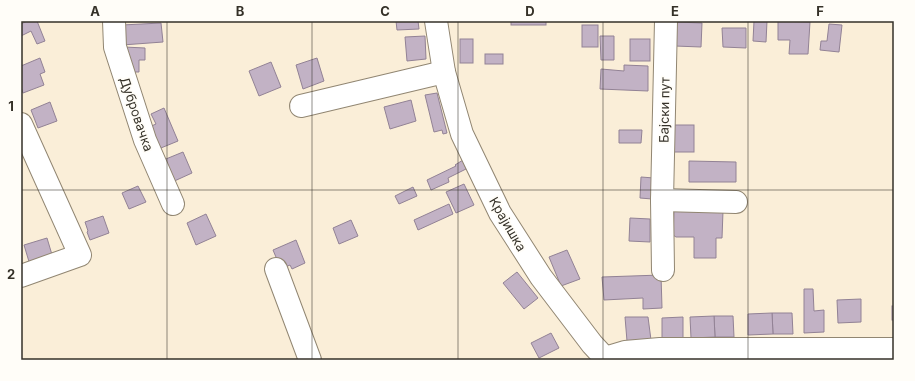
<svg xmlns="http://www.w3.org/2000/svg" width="915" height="381" font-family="Inter,sans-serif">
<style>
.building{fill:#c2b2c5;stroke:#928295}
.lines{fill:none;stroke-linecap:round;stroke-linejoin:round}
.minor-casing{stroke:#918672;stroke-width:24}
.minor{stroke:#fff;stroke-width:22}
.grid{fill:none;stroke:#353128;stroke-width:1;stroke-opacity:0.55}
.labels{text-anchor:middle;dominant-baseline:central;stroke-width:3.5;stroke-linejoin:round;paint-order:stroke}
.street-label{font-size:13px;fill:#353128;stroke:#fffdf8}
.neatline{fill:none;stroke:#353128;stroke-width:1.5}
.grid-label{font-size:13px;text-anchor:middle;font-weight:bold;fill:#353128}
</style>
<rect width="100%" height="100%" fill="#faeed8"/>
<!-- building -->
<g class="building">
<path d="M27,21h10l8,20 -8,3 -6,-13 -10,5v-12z"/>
<path d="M396,21h22l1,8 -22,1z"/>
<rect x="511" y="21" width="35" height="4"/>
<path d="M754,21h13l-1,21 -13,-1z"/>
<path d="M778,21l32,1 -2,32h-19l1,-14h-12z"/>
<path d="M676,22l26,1 -1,24 -26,-1z"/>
<path d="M161,23l2,19 -41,3v-20z"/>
<path d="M829,24l13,1 -3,27 -19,-2 1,-9h6z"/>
<rect x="582" y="25" width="16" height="22"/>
<path d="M722,28h24v20l-23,-1z"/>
<path d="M425,36l1,23 -19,2 -2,-24z"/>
<path d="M600,36h14v24h-13z"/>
<rect x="460" y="39" width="13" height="24"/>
<rect x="630" y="39" width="20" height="22"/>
<path d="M124,47l21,1v12h-6v12h-9z"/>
<rect x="485" y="54" width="18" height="10"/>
<path d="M40,58l5,14 -5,2 4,11 -21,8 -2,-6v-21z"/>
<path d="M317,58l7,23 -21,8 -7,-24z"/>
<path d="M271,62l10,25 -22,9 -10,-25z"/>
<path d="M624,65l24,1v25l-48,-2 1,-20 23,2z"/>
<path d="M437,93l10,40 -4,1 -1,-4 -8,2 -9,-37z"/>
<path d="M411,100l5,21 -26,8 -6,-22z"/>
<path d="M50,102l7,19 -19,7 -7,-18z"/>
<path d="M164,108l14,33 -22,9 -9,-22 9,-4 -5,-10z"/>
<rect x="666" y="125" width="28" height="27"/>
<path d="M619,130h23l-1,13h-22z"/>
<path d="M183,152l9,21 -22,10 -9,-22z"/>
<path d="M463,160l3,9 -18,9 1,4 -18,8 -4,-10 29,-14 -1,-1z"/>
<path d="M689,161l47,1v20h-47z"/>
<path d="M641,177l13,1 -2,21 -12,-1z"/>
<path d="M464,184l10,21 -18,8 -10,-21z"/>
<path d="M138,186l8,16 -17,7 -7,-16z"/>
<path d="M413,187l4,9 -18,8 -4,-8z"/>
<path d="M449,204l4,10 -35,16 -4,-10z"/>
<path d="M674,211h49l-1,27h-6v20h-22v-21h-18l-3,-2z"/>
<path d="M206,214l10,22 -20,9 -9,-22z"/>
<path d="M103,216l6,17 -19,7 -3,-8 1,-1 -3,-9z"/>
<path d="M630,218l20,1v23l-21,-1z"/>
<path d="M351,220l7,16 -19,8 -6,-16z"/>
<path d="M47,238l6,20 -23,7 -6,-20z"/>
<path d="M296,240l9,23 -13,6 -2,-4 -9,4 -8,-19z"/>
<path d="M567,250l13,29 -19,7 -12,-29z"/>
<path d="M517,272l21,26 -14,11 -21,-26z"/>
<path d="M661,275l1,33 -19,1v-11l-39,2 -2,-23z"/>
<path d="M804,289h9l1,22 10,-1v22l-20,1z"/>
<path d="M861,299v23l-23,1 -1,-23z"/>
<rect x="892" y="306" width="2" height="14"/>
<path d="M772,313h20l1,21h-20z"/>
<path d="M772,313l1,21 -25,1v-21z"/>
<path d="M714,316h19l1,21h-19z"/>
<path d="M714,316l1,21 -24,1 -1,-21z"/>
<path d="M625,317h23l3,23 -24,1z"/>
<path d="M683,317v22h-21v-21z"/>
<path d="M551,333l8,15 -20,10 -8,-15z"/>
</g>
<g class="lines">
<!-- minor casing -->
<g class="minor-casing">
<g id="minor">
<path d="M114,21l1,26 30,93 28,64"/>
<path d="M436,21l8,51 18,62 38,79 41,64 51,67 13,14"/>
<path d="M301,106l143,-34"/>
<path d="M21,124l59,131 -59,21"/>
<path d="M662,200l74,2"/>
<path d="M276,269l34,91"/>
<path d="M663,270l-1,-70 4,-179"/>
<path d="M603,360l2,-2 20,-6 35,-3h234"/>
</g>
</g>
<!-- minor -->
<use href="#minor" class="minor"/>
</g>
<!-- grid -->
<path class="grid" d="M167,21v339M312,21v339M458,21v339M603,21v339M748,21v339M21,190h873"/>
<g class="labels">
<!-- street labels -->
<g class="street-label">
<text transform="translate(664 110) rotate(-89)">Бајски пут</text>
<text transform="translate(137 114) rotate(71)">Дубровачка</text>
<text transform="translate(508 224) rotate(60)">Крајишка</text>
</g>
</g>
<!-- border -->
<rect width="915" height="381" fill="none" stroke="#fffdf8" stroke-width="44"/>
<rect x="22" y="22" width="871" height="337" class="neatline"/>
<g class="grid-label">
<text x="95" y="16">A</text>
<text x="240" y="16">B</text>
<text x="385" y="16">C</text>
<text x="530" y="16">D</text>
<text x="675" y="16">E</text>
<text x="820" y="16">F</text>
<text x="11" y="111">1</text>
<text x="11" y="279">2</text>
</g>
</svg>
